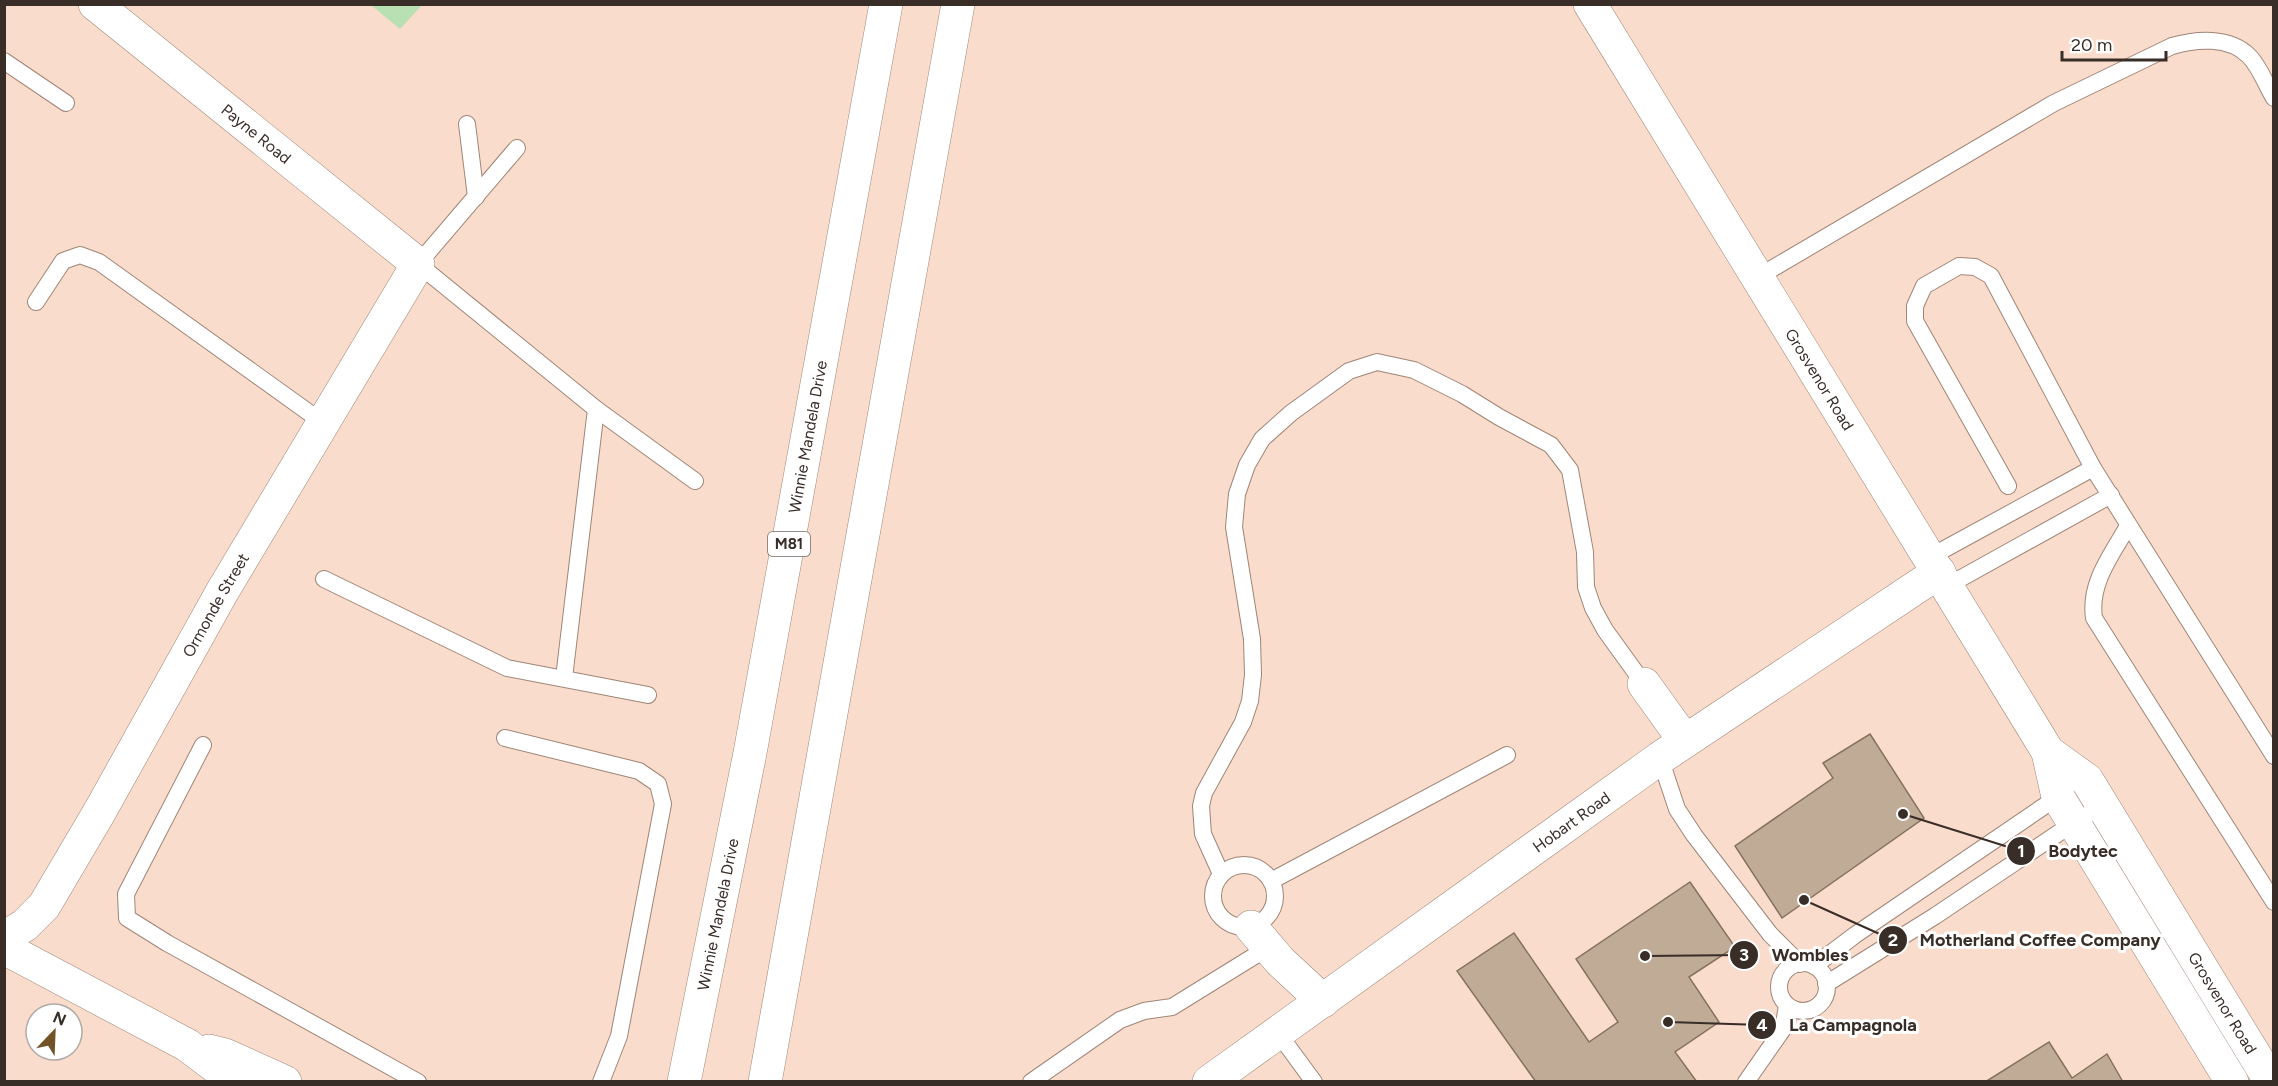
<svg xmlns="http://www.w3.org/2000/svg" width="2278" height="1086" font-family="Figtree,sans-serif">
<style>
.green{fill:#b8e0b3}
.building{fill:#c0ac96;stroke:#85725e;stroke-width:1.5}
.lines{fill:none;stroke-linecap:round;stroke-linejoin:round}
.service-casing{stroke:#9f8577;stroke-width:18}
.minor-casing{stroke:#9f8577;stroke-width:34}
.primary-casing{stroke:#9f8577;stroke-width:34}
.service{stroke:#fff;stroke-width:16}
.minor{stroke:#fff;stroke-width:33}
.primary{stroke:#fff;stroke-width:33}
.labels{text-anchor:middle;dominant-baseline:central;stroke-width:6;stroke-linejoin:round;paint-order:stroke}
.shield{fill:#fff;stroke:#746c68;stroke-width:1.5}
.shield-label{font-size:15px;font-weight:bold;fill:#382d27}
.street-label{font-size:16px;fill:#382d27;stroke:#fff}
.leader{fill:none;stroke:#382d27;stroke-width:2}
.callout-dot{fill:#382d27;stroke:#fff;stroke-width:2}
.mark-label{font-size:18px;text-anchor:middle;font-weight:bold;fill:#fff}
.callout-label{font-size:18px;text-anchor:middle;font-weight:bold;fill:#382d27;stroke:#fff;stroke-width:6;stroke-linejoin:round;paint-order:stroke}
</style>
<rect width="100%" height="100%" fill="#f9dccc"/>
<!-- green -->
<path class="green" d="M371,5h51l-22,24z"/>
<!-- building -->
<g class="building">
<path d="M1870,734l54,84 -142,100 -47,-72 98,-68 -10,-15z"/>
<path d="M1690,882l45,65 -46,30 30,45 -44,30 22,30h-161l-79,-111 57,-38 75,109 29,-20 -42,-63z"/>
<path d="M2049,1042l23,36 35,-24 16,28h-138z"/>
</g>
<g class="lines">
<!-- service casing -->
<g class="service-casing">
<g id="service">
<path d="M4,61l62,42"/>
<path d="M467,124l9,73"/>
<path d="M517,148l-99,116 178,145 99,72"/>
<path d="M1758,277l296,-174 118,-57c24,-7 57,-10 77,10 11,11 17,29 25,42"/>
<path d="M36,302l27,-41 17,-6 19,7 223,160"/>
<path d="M2008,486l-93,-165v-15l9,-20 35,-20 16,1 16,9 102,192 181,288"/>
<path d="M2128,526c-17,30 -39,57 -34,92l180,284"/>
<path d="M1930,557l163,-89"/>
<path d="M324,579l183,89 141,27"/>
<path d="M1947,586l164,-91"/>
<path d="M564,678l32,-269"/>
<path d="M505,738l134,33 19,13 5,20 -44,232 -18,46"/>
<path d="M203,745l-77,149 1,24 40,25 251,139"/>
<path d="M1660,758l17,51 17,26 76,99 30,30"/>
<circle cx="1244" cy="896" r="31"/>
<path d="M1221,874l-18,-40 -2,-28 3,-13 39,-71 7,-21 3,-26 -1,-36 -18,-112 3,-33 10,-29 15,-26 29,-26 58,-42 28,-9 37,8 48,24 37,23 52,28 19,25 15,82 1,35 7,21 12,22 39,54"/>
<path d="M1271,881l236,-126"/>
<circle cx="1803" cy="987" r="24"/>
<path d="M1814,966l41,-31 207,-141"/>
<path d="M1826,984l109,-68 140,-94 29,-17"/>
<path d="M1278,1033l36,49"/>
<path d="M1031,1082l89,-62 24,-9 28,-4 97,-60"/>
<path d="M1746,1082l37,-53 4,-23"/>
</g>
</g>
<!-- minor casing -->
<g class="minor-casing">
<g id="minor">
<path id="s1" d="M1590,4l441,720 17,28 10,45 174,285"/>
<path d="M1644,684l41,57"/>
<path id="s2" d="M2048,752l39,28 184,302"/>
<path d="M1251,927l29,34 43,40"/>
<path id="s3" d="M4,938l21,-13 19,-19 56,-95 122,-219 196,-328 -323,-260"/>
<path d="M4,948l183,97 49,37"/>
<path d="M209,1051l16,4 60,27"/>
<path id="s4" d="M1209,1082l451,-324 279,-186"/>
</g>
</g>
<!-- primary casing -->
<g class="primary-casing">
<g id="primary">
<path id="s5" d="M684,1082l66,-329 136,-749"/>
<path d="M765,1082l193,-1078"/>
</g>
</g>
<!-- service -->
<use href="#service" class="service"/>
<!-- minor -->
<use href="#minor" class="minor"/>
<!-- primary -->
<use href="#primary" class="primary"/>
</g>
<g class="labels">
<!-- shield labels -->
<rect class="shield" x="768" y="532" width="42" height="24" rx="4.5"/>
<g class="shield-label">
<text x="789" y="544">M81</text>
</g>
<!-- street labels -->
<g class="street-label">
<text transform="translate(256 134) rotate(39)">Payne Road</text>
<text stroke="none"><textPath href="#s1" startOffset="440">Grosvenor Road</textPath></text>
<text stroke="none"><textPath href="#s5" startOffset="657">Winnie Mandela Drive</textPath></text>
<text stroke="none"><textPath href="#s3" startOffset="398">Ormonde Street</textPath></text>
<text stroke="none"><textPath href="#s4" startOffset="446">Hobart Road</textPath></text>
<text stroke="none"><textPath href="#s5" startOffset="171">Winnie Mandela Drive</textPath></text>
<text stroke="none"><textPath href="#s2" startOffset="309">Grosvenor Road</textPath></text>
</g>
</g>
<!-- callouts -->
<path class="leader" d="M1903 814L2021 851M1804 900L1893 940M1645 956L1744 955M1668 1022L1762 1025"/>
<g class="callout-dot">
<circle cx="1903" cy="814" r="6"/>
<circle cx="1804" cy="900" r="6"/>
<circle cx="1645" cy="956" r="6"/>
<circle cx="1668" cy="1022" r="6"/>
<circle cx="2021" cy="851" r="15"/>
<circle cx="1893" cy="940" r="15"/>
<circle cx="1744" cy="955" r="15"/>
<circle cx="1762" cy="1025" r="15"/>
</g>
<g class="mark-label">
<text x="2021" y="857">1</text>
<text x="1893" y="946">2</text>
<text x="1744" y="961">3</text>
<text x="1762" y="1031">4</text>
</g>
<g class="callout-label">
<text x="2083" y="857">Bodytec</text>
<text x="2040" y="946">Motherland Coffee Company</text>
<text x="1810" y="961">Wombles</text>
<text x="1853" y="1031">La Campagnola</text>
</g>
<!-- border -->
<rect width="2278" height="1086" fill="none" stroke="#382d27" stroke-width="12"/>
<!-- north arrow -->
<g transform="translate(54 1032) rotate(23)"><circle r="28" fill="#ffffff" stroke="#afaba9" stroke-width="1.5"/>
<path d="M0-4.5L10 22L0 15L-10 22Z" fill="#725328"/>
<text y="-9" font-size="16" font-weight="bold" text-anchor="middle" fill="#382d27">N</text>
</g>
<!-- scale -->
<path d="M2062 51v9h104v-9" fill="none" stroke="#382d27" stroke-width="3"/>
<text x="2071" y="51" font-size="18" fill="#382d27" stroke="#ffffff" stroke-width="4.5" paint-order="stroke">20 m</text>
</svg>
